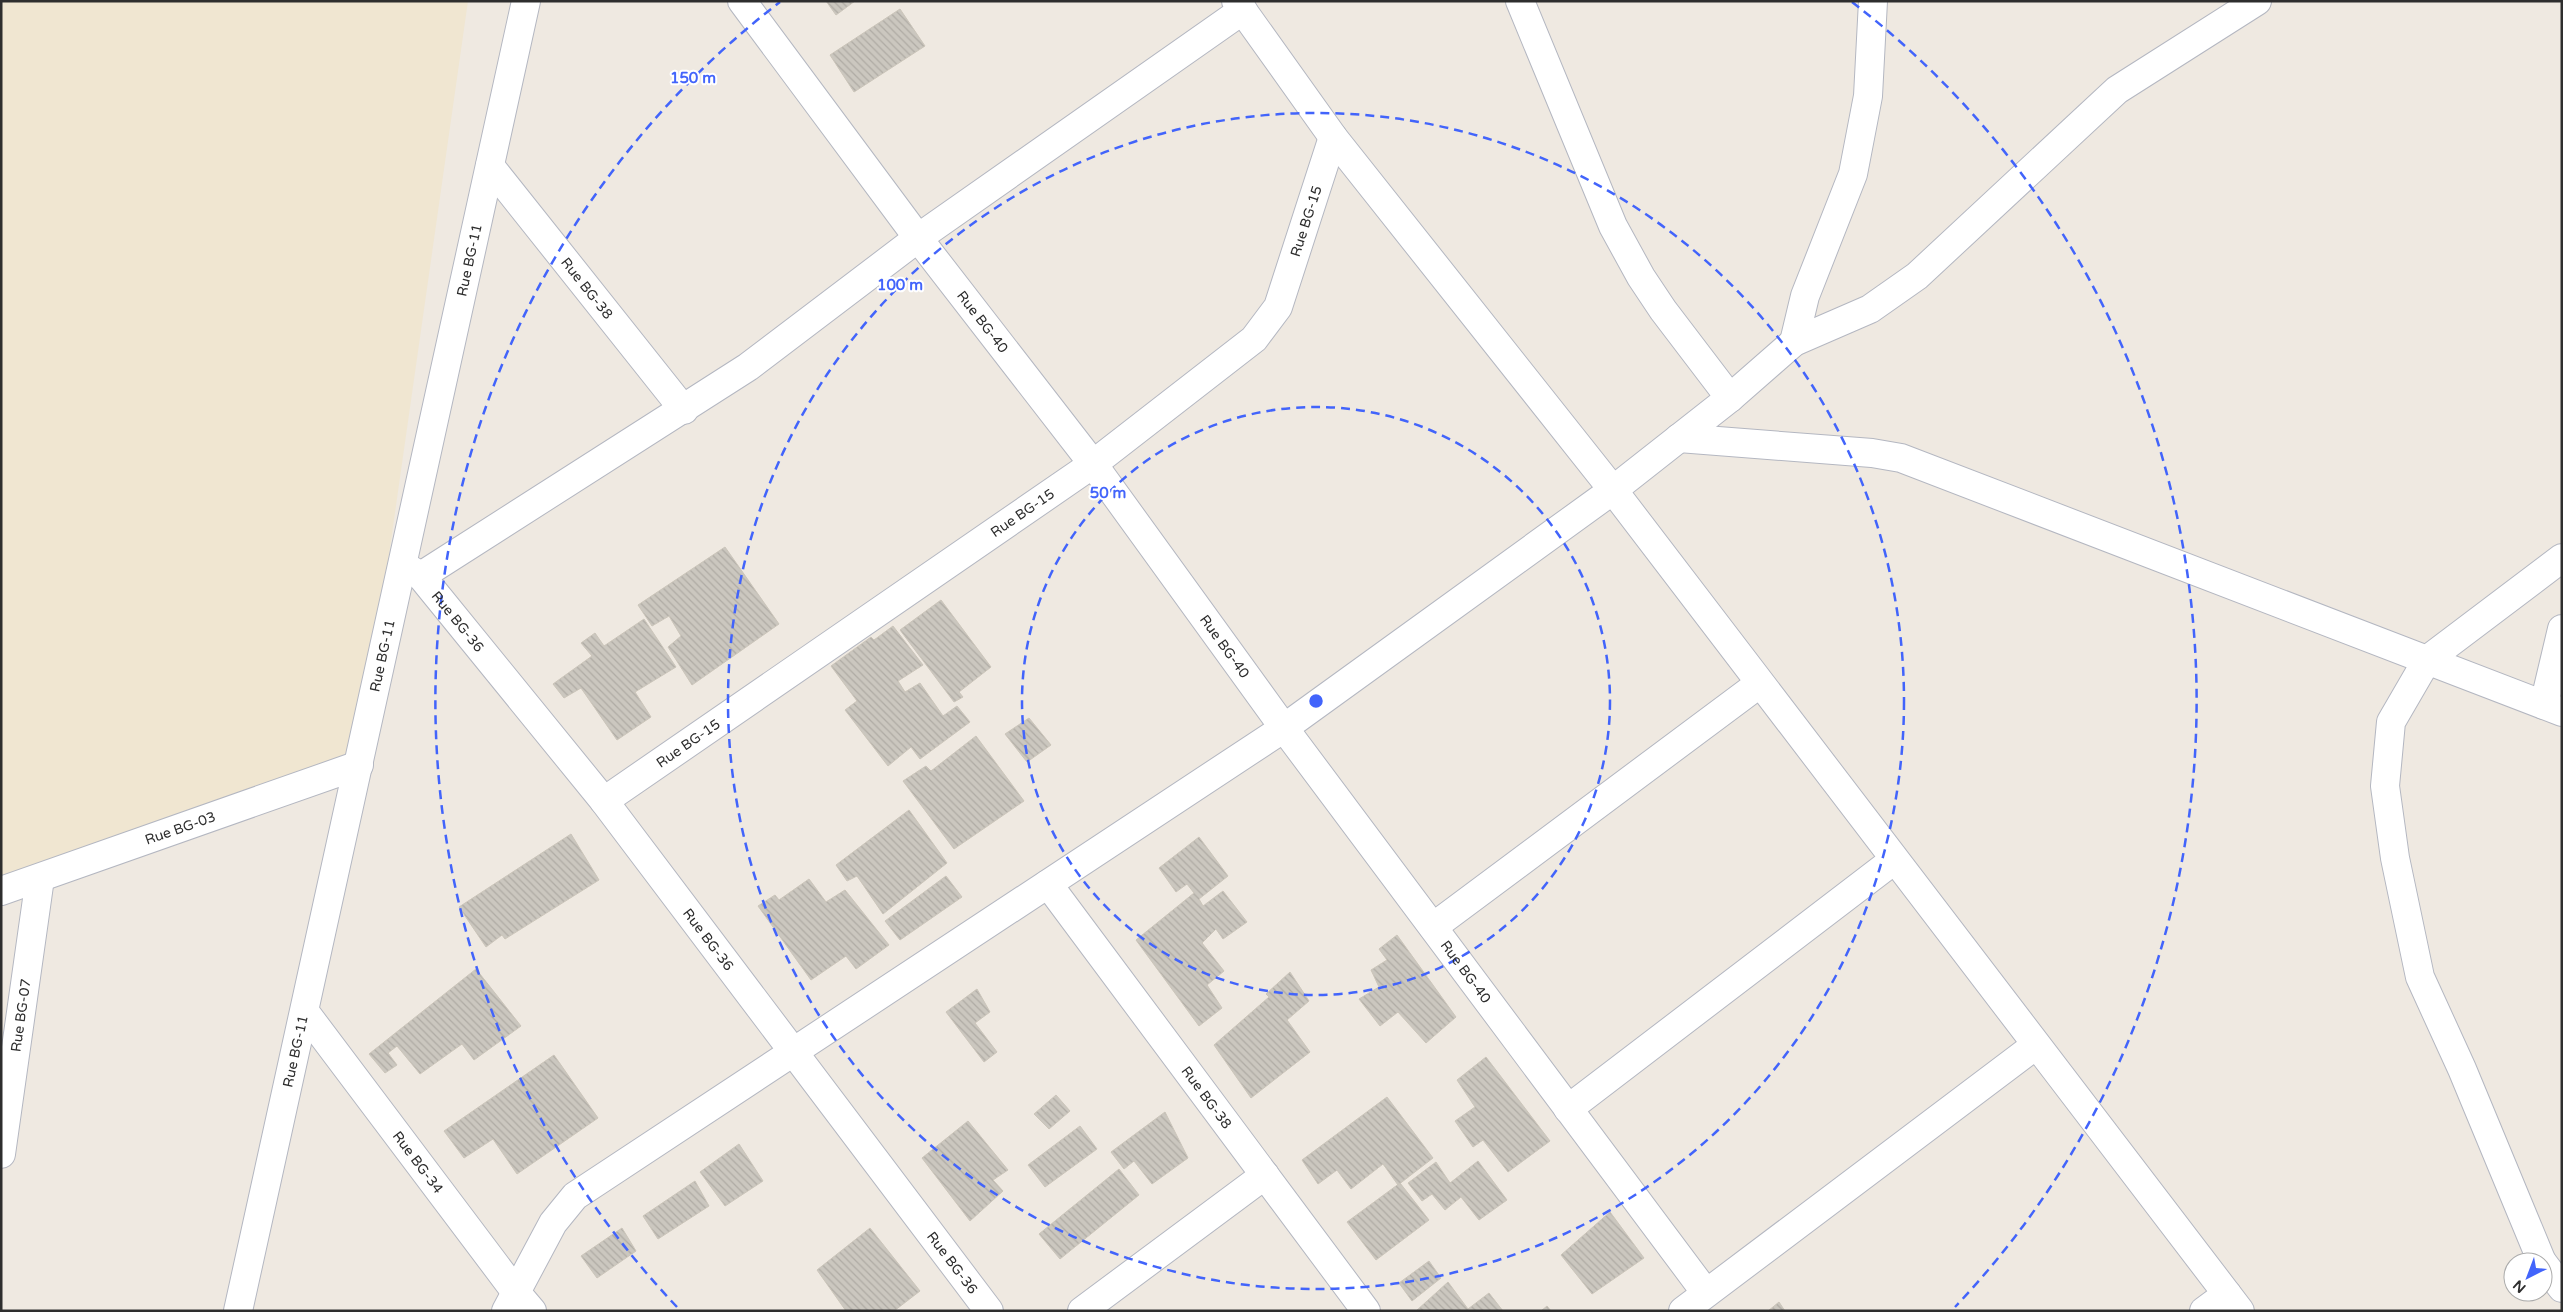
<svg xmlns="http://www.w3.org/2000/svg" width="2563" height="1312" font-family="'Varela Round',sans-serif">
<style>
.education{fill:#f0e6d1}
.building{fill:url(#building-back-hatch);stroke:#cbc5ba}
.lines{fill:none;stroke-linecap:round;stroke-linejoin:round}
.minor-casing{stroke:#b4b7c1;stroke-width:30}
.minor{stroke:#fff;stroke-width:28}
.ring{fill:none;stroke:#4264fb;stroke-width:2.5;stroke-dasharray:9 6}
.labels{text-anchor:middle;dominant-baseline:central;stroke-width:4;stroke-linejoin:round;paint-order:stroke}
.street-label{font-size:14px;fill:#2e2e2e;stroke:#fff}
.centre{fill:#4264fb;stroke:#fff;stroke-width:2.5}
.ring-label{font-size:15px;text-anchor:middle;font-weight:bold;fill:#4264fb;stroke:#fff;stroke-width:4;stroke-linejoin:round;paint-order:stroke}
</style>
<defs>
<pattern id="building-back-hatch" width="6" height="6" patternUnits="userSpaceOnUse" patternTransform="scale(1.25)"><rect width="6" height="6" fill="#cbc7bf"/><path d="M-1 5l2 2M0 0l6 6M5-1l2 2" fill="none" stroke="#afaba4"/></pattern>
</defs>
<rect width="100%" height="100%" fill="#efe9e1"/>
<!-- education -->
<path class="education" d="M1,1h467l-109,764 -358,127z"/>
<!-- building -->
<g class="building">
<path d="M826,1h29l-19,14z"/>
<path d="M900,9l25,37 -71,46 -24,-37z"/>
<path d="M725,547l54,77 -87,61 -24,-38 13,-11 -12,-20 -17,10 -14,-21z"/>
<path d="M941,600l50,67 -32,25 4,5 -9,5 -54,-72z"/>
<path d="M644,619l32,48 -41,25 16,25 -34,23 -36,-52 -17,10 -11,-14 39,-28 -11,-13 14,-10 9,13z"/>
<path d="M893,626l30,39 -25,16 7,11 15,-9 23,33 14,-10 13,16 -50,37 -9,-12 -23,19 -43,-56 12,-9 -26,-35 40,-29 3,3z"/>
<path d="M1029,718l22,27 -24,17 -22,-28z"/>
<path d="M976,736l48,65 -70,48 -51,-68 23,-15 5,5z"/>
<path d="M909,810l38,53 -64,51 -26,-38 -10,5 -11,-16z"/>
<path d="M571,834l28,46 -94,59 -3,-4 -16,12 -27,-40z"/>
<path d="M1199,837l29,39 -29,23 4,7 20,-15 24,31 -24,17 -7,-10 -14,14 22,28 -17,14 15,23 -23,18 -63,-86 58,-47 -7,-9 -11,8 -17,-24z"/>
<path d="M946,876l16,21 -62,43 -15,-19z"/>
<path d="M809,879l17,23 19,-12 44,55 -33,24 -10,-13 -35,24 -53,-74 17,-11 4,5z"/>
<path d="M1397,935l59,82 -30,26 -28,-31 -18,14 -21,-27 20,-12 -8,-17 16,-10 -8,-11z"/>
<path d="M476,969l45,57 -47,34 -12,-16 -42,30 -23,-28 -9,7 9,12 -12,8 -16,-19z"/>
<path d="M1290,972l19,29 -22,19 23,32 -59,46 -37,-53 55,-48 -3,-3z"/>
<path d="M977,989l13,23 -15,11 22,29 -13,10 -38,-50z"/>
<path d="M554,1055l44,63 -81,56 -24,-35 -29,19 -20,-27z"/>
<path d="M1486,1057l64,84 -42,31 -25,-32 -10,7 -18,-26 20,-14 -18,-27z"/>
<path d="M1056,1095l14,16 -21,18 -15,-15z"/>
<path d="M1387,1097l46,61 -35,27 -15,-21 -32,25 -14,-19 -19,14 -16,-24z"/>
<path d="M1165,1112l23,46 -36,26 -18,-23 -10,8 -13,-17z"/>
<path d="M968,1121l40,49 -15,10 10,11 -33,30 -48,-63z"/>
<path d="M1080,1126l17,23 -52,38 -17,-22z"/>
<path d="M739,1144l24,37 -38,25 -25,-34z"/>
<path d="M1478,1161l29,39 -28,20 -18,-23 -16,13 -13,-16 -10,7 -14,-18 28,-21 14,21z"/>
<path d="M1119,1169l20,26 -79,64 -21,-25z"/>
<path d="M695,1181l14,25 -51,33 -15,-23z"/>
<path d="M1400,1183l29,37 -53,40 -29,-38z"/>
<path d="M1610,1212l34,46 -52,36 -31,-39z"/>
<path d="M622,1228l14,23 -39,27 -16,-22z"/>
<path d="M870,1228l50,63 -26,20h-48l-29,-41z"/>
<path d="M1429,1261l12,17 -29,23 -13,-18z"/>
<path d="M1448,1282l20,27 21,-16 14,18h-87z"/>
<path d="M1779,1302l6,9h-17z"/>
<path d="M1547,1306l4,5h-10z"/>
</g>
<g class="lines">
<!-- minor casing -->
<g class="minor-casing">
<g id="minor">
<path id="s1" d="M742,1l176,237 175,226 191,264 422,565"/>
<path d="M1236,1l97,136 280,353 627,821"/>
<path d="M1520,1l93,225 28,51 22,33 67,88"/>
<path id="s2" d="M490,166l194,244"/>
<path d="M1794,342l11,-46 48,-122 15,-78 5,-95"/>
<path d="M1679,438l193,15 29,5 661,254"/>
<path id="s3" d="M406,567l15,9 183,225 385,510"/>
<path d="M421,576l327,-209 170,-129 325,-228"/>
<path d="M2544,705l18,-76"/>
<path id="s4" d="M604,801l489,-337 161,-125 24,-32 55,-170"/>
<path id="s5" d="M1048,884l318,427"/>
<path id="s6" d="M1,891l358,-126"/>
<path d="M1433,927l326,-243"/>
<path id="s7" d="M305,1012l210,279 17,20"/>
<path d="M1568,1109l326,-249"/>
<path id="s8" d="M1,1154l39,-276"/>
<path d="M2542,1262l-80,-193 -42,-92 -25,-119 -10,-72 6,-64 36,-62 135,-102"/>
<path d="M2543,1263l19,25"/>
<path id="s9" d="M238,1311l288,-1310"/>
<path d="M506,1311l47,-88 22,-27 709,-468 329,-238 117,-92 64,-56 76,-33 47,-33 200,-186 140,-89"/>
<path d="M1082,1311l183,-136"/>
<path d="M1683,1311l353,-266"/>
<path d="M2204,1311l23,-17"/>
</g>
</g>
<!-- minor -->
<use href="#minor" class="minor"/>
</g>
<!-- distance rings -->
<g class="ring">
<circle cx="1316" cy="701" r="294"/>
<circle cx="1316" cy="701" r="588"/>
<path d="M677 1307A881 881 0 0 1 780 2M1852 2A881 881 0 0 1 1955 1307"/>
</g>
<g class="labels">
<!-- street labels -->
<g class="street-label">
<text stroke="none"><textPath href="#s4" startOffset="928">Rue BG-15</textPath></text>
<text stroke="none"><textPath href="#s9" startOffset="1076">Rue BG-11</textPath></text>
<text stroke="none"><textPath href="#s2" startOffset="156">Rue BG-38</textPath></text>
<text stroke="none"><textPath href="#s1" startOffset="401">Rue BG-40</textPath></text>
<text stroke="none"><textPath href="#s4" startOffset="508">Rue BG-15</textPath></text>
<text stroke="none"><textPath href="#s3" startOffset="76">Rue BG-36</textPath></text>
<text stroke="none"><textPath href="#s1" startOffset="806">Rue BG-40</textPath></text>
<text stroke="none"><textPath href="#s9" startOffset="671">Rue BG-11</textPath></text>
<text stroke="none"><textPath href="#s4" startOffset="102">Rue BG-15</textPath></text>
<text stroke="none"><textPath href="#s6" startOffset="190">Rue BG-03</textPath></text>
<text stroke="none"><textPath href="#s3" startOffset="481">Rue BG-36</textPath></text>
<text stroke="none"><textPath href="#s1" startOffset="1211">Rue BG-40</textPath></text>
<text stroke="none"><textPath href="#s8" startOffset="140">Rue BG-07</textPath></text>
<text stroke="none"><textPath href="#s9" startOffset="266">Rue BG-11</textPath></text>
<text stroke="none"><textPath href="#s5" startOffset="266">Rue BG-38</textPath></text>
<text stroke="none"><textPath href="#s7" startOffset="188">Rue BG-34</textPath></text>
<text stroke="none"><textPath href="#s3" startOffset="886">Rue BG-36</textPath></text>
</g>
</g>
<circle cx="1316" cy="701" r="8" class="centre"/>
<g class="ring-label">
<text x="693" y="83">150 m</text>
<text x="900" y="290">100 m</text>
<text x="1108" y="498">50 m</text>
</g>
<!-- border -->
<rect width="2563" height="1312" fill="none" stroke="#2e2e2e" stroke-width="5"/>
<!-- north arrow -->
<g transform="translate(2528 1277) rotate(222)"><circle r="24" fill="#ffffff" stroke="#ababab"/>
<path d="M0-4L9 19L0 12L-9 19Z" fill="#4264fb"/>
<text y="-8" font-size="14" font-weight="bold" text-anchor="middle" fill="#2e2e2e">N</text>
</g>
</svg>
